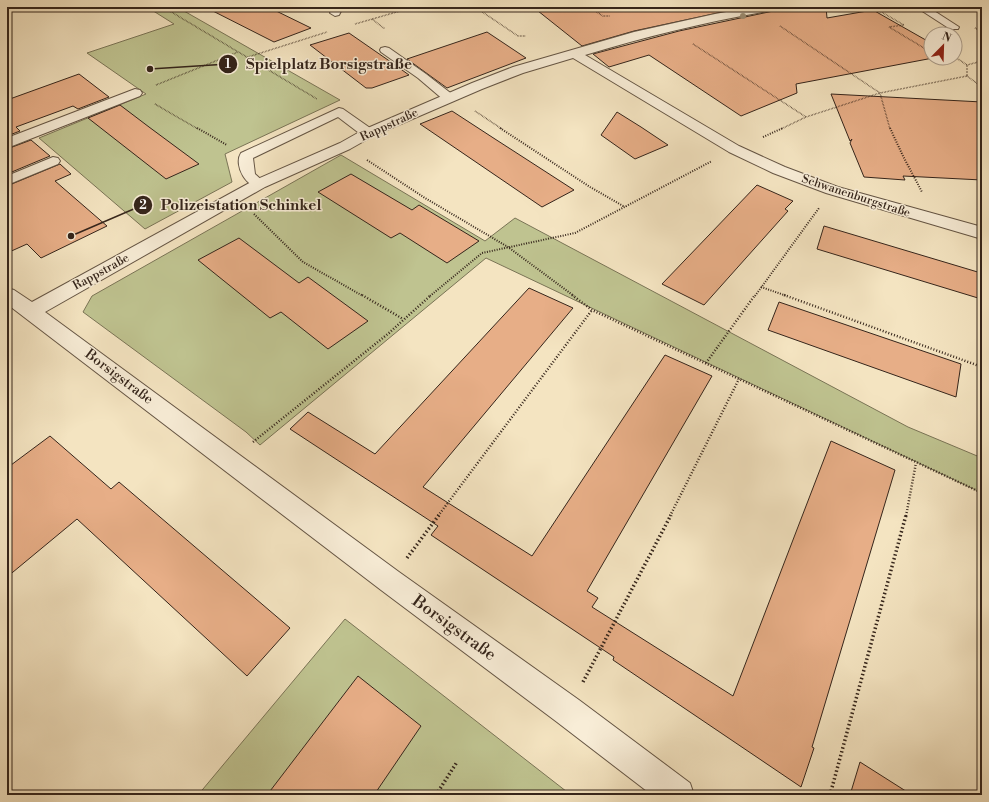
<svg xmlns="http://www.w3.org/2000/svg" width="989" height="802" font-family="'Libre Bodoni',serif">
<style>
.green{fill:#bfc390;stroke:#7a7456}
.building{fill:#e7ae87;stroke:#35251b}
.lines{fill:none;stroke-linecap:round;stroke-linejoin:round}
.lane-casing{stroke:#655544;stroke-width:2}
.street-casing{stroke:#655544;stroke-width:2}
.path-far3{stroke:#35251b;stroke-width:1.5;stroke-dasharray:0.5 1;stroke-linecap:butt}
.path-far2{stroke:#35251b;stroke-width:2;stroke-dasharray:1 1.5;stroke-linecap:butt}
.path-far1{stroke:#35251b;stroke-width:2.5;stroke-dasharray:1 2;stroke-linecap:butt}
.path{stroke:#35251b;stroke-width:3.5;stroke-dasharray:1.5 2.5;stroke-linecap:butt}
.lane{fill:#f8edd7;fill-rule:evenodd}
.street{fill:#f8edd7;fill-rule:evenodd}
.tree{fill:#9e9076}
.labels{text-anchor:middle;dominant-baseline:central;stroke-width:3;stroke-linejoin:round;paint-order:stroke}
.far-street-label{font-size:12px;fill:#35251b;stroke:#f8edd7}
.street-label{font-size:14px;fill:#35251b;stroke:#f8edd7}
.near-street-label{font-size:17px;fill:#35251b;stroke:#f8edd7}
.leader{fill:none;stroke:#35251b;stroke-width:1.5}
.callout-dot{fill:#35251b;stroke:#f8edd7;stroke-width:1.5}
.mark-label{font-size:12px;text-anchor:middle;font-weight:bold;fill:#fff}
.callout-label{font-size:15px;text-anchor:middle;font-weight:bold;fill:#35251b;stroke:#f8edd7;stroke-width:3;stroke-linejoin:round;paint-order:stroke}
</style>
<rect width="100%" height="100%" fill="#f4e4c1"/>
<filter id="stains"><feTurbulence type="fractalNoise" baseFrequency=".005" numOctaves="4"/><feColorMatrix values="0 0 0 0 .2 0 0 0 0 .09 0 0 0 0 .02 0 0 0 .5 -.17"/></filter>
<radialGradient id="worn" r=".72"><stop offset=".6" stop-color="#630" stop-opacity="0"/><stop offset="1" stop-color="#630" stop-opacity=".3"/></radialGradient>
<!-- green -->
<g class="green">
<path d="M147,7h30l163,93 -115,54 7,28 -87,47 -106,-91 107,-44 -59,-41 87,-29z"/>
<path d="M341,155l144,86 30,-23 393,209 74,31v35l-496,-235 -226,187 -14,-13 -163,-120 9,-16z"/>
<path d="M345,619l226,176h-373z"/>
</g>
<!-- building -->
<g class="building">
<path d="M205,7h63l43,21 -37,14z"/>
<path d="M533,7h213l-112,24 -52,15z"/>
<path d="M782,7h44l1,11 46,-8 58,33v15h2l-137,26 1,9 -56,23 -92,-61 -40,12 -16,-13 86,-23 99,-21z"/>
<path d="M487,32l39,26 -79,30 -40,-29z"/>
<path d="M349,33l39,27 21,15 -37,13h-6l-56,-43z"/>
<path d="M79,74l30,23 -31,12 -5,-3 -57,21 4,4 -13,5v-36z"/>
<path d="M831,94l151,8v78l-79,-4 2,4 -41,-3 -14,-34 2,-4 -2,2z"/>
<path d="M120,105l29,22 50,37 -33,15 -78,-61z"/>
<path d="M452,111l43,28 79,51 -32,17 -122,-83z"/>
<path d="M617,112l24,15 27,18 -33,14 -34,-24z"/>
<path d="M31,140l19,16 -43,18v-25z"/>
<path d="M60,164l11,10 -16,7 52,45 -66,32 -14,-14 -20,9v-67z"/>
<path d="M351,174l61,36 7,-5 60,36 -32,22 -47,-30 -9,5 -73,-46z"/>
<path d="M757,185l36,16 -8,8 3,2 -84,94 -42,-21z"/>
<path d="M824,226l157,47 -3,25 -161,-49z"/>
<path d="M239,238l60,45 9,-6 60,44 -40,28 -47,-37 -11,6 -72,-58z"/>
<path d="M529,288l44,20 -150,179 109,69 133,-201 47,21 -125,215 11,7 -6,9 141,89 98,-255 64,29 -83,277 2,1 -13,39 -188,-127 1,-3 -183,-122 7,-9 -148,-97 18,-17 67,42z"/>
<path d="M779,302l182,62 -5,33 -188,-67z"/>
<path d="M50,436l61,53 8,-7 171,146 -43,48 -170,-157 -70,58v-109z"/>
<path d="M358,676l63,50 -47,69h-107z"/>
<path d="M860,762l52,33h-62z"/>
</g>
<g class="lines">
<!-- lane casing -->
<g class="lane-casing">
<g id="lane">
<path d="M333,7h10l-4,8 -4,1 -5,-3z"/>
<path d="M916,7h12l31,20 -1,2h-8z"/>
<path d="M385,47l4,1 37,26 27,21 2,3 -2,3h-8l-27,-23 -37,-26 -1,-2 1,-2z"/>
<path d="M339,108l4,1 30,21 1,3 -1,3h-10l-25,-19 -85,41 2,16 11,10 -2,3c-17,4 -31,-22 -23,-34z"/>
<path d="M53,157l5,1 2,3 -2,3 -51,21v-9z"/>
</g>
</g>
<!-- street casing -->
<g class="street-casing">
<g id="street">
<path d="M754,7h26l-2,2 -4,1c-64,11 -127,26 -189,45l154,91 46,21 53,20 144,40v12l-156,-46 -53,-20 -44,-21 -156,-94 -50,15 -41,16 -109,47 -23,13 -85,38 -220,125 354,260 180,128 111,83 4,12h-42l-95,-73 -176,-132 -374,-286v-16l7,2 18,12 221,-121 87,-38 23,-13 109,-47 41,-16 121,-35 81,-18z"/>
<path d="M135,89l5,1 2,3 -2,3 -133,52v-10z"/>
</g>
</g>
<!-- path-far3 -->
<g class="path-far3">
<path d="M163,7l154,92"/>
<path d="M475,7l43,29h8"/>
<path d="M589,7l14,9h7"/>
<path d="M873,7l31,18 -15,2 40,24 2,-1"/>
<path d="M372,19l13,10"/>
<path d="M355,24l59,-17"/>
<path d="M780,26l100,67 10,36"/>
<path d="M975,28l7,4"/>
<path d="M693,44l113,73"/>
<path d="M248,57l79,-25"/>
<path d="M955,57l12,8"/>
<path d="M967,76v-11l15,-4"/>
<path d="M967,76l15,11"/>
<path d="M156,85l82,-33"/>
<path d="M155,104l43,25"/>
<path d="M475,111l27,18"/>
<path d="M781,129l25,-12 74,-24 87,-17"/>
</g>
<!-- path-far2 -->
<g class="path-far2">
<path d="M197,128l30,17"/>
<path d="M500,128l90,59 35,20"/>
<path d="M890,128l13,28 19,36"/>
<path d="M763,137l20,-9"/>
<path d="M367,160l58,38 83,49 66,49"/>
<path d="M254,214l49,48 60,34"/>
<path d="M761,287l26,9"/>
<path d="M430,296l52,-43 93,-20 137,-72"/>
<path d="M755,296l64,-88"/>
</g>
<!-- path-far1 -->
<g class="path-far1">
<path d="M362,295l41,24"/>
<path d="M572,295l20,15 390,183"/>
<path d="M784,295l198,72"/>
<path d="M706,363l49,-68"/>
<path d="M253,442l136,-109 42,-38"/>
<path d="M438,516l154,-206"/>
<path d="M670,516l69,-137"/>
<path d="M906,516l10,-53"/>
</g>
<!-- path -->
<g class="path">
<path d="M407,558l32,-43"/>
<path d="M583,682l88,-167"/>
<path d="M436,795l21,-33"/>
<path d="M830,795l76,-280"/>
</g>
<!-- lane -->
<use href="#lane" class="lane"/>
<!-- street -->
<use href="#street" class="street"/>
</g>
<!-- trees -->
<circle class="tree" cx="743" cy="16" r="3"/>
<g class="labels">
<!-- far-street labels -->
<g class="far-street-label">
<text transform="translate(389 125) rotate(-25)">Rappstraße</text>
<text transform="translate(856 196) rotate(18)">Schwanenburgstraße</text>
<text transform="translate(101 272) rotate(-29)">Rappstraße</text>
</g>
<!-- street labels -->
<g class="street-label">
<text transform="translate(119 377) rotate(37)">Borsigstraße</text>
</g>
<!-- near-street labels -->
<g class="near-street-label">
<text transform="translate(454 628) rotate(36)">Borsigstraße</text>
</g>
</g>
<!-- callouts -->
<path class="leader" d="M150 69L228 64M71 236L143 205"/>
<g class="callout-dot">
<circle cx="150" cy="69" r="4"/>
<circle cx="71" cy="236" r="4"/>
<circle cx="228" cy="64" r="10"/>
<circle cx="143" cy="205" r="10"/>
</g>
<g class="mark-label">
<text x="228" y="68">1</text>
<text x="143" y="209">2</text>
</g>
<g class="callout-label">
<text x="329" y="69">Spielplatz Borsigstraße</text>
<text x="241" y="210">Polizeistation Schinkel</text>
</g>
<!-- margin -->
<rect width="989" height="802" fill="none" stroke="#f4e4c1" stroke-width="24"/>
<rect x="8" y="8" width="973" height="786" fill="none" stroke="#35251b" stroke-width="2"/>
<rect x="12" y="12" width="965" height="778" fill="none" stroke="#35251b"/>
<!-- north arrow -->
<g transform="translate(943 46) rotate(23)"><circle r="19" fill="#f8edd7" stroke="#aa9d8c"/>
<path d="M0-3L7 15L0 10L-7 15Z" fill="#8f2418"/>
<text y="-6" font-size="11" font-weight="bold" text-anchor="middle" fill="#35251b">N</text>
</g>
<rect width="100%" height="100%" filter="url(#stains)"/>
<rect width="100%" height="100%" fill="url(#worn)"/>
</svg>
